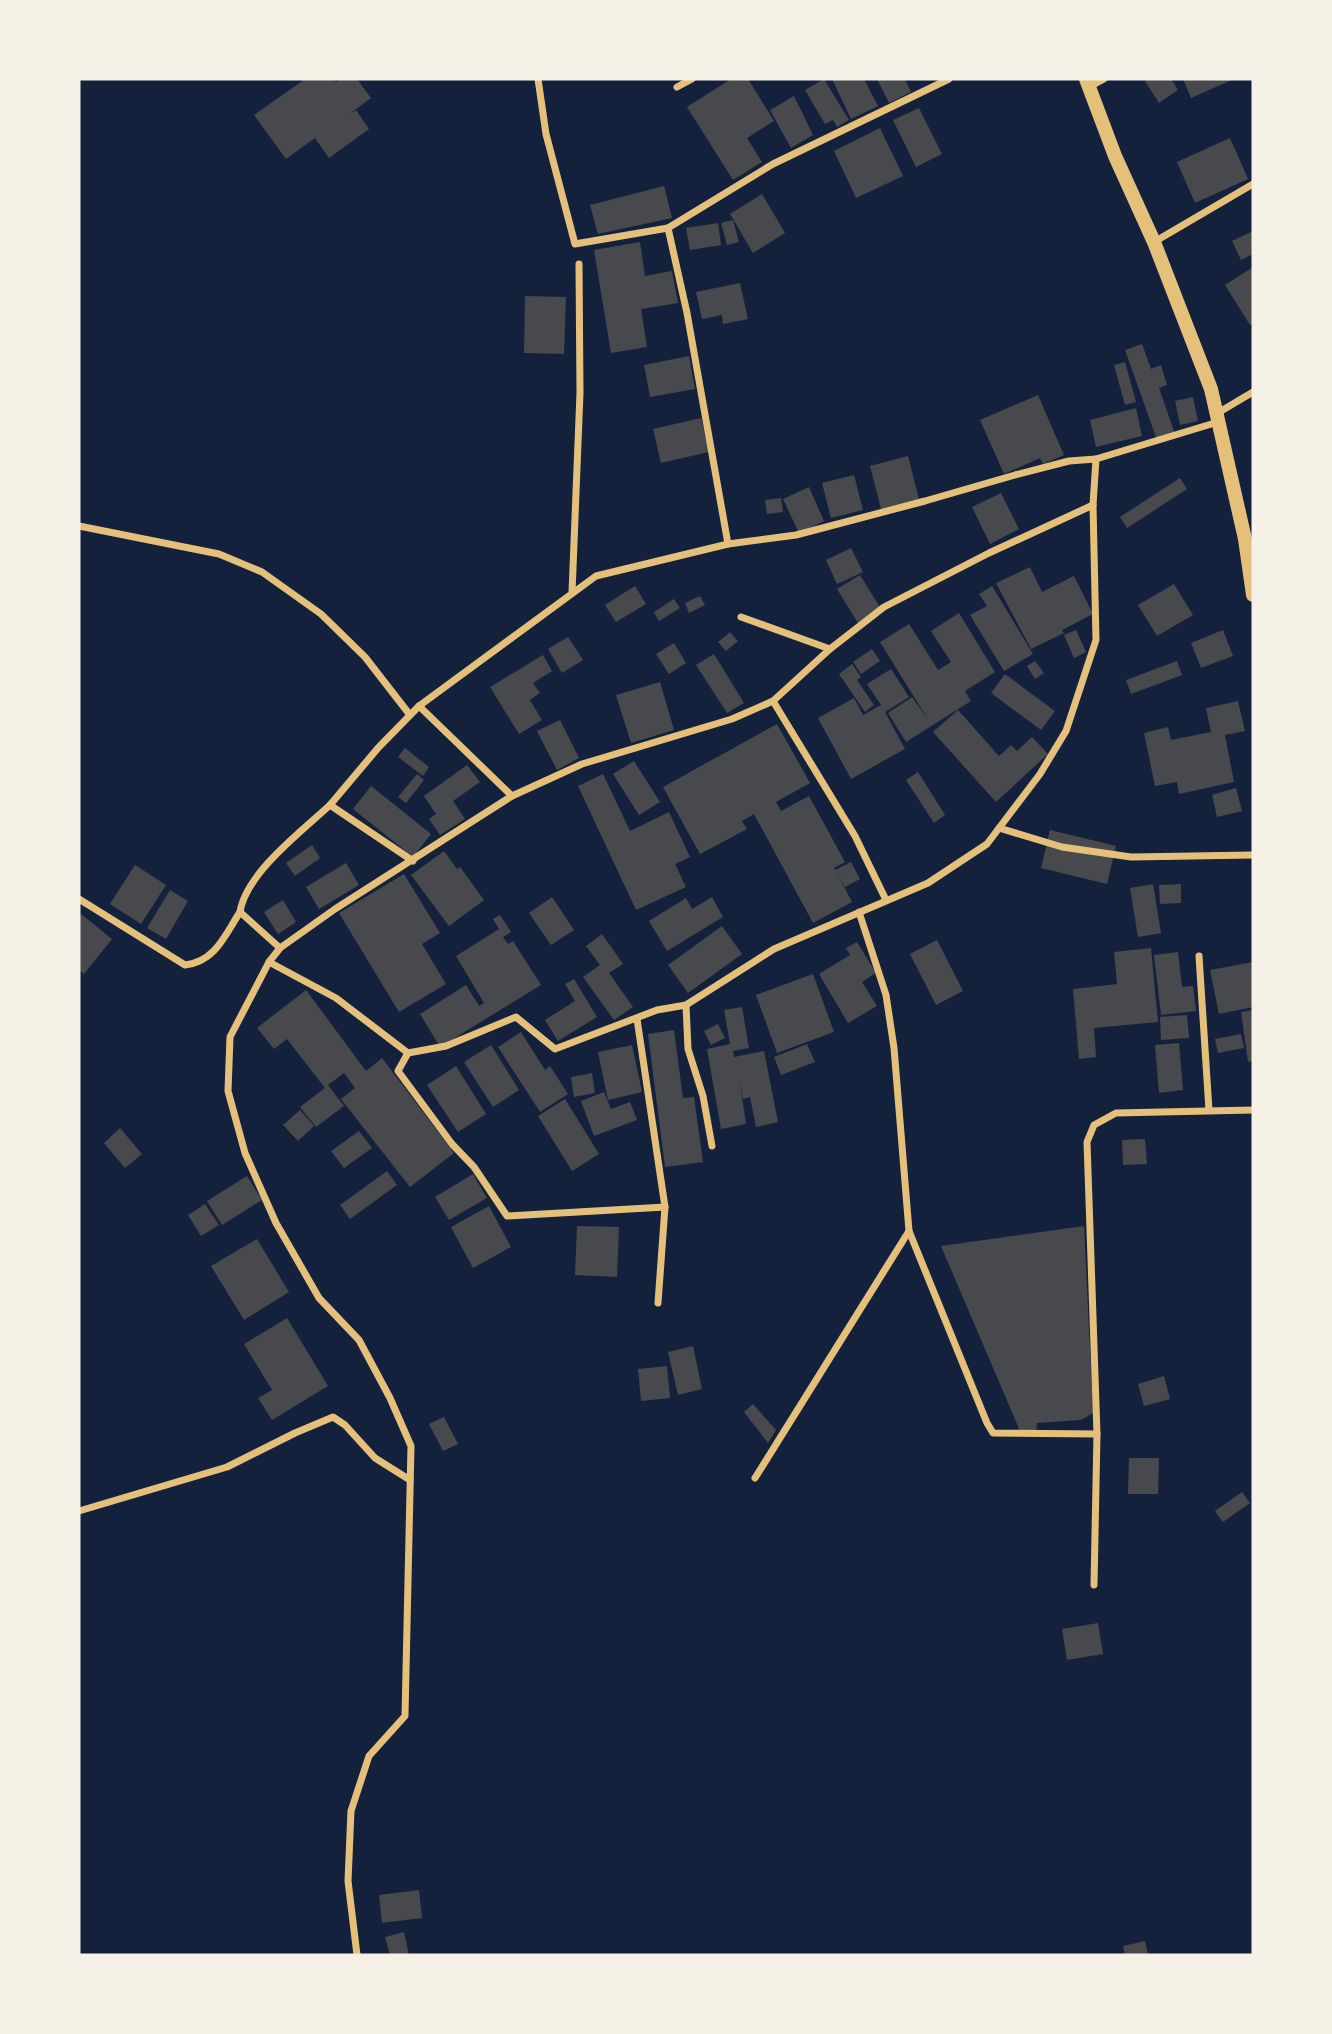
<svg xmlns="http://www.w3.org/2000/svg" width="1332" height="2034" font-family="Literata,serif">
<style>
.building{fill:#48494c}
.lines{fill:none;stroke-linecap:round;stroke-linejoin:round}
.minor{stroke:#e5c07b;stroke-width:7}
.secondary{stroke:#e5c07b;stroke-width:14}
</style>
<rect width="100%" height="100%" fill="#14213d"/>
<!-- building -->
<g class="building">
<path d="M305,79h29l2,3 4,-3h17l14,19 -23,17 8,-5 13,19 -40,29 -14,-20 -29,21 -32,-44z"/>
<path d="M731,79h17l26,42 -27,17 15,24 -29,18 -46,-73z"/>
<path d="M824,79l25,41 -12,7 -4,-7 -8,4 -20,-34z"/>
<path d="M832,79h32l14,27 -27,13z"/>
<path d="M877,79h28l6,13 -22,11z"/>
<path d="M1148,79h23l7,11 -19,13 -14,-22z"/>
<path d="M1183,79h51l-43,19z"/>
<path d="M794,96l19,39 -22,13 -21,-38z"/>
<path d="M919,108l23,46 -26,13 -23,-47z"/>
<path d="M880,128l23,48 -47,22 -22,-47z"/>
<path d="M1230,138l18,41 -53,24 -18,-41z"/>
<path d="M664,186l8,32 -74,16 -8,-29z"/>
<path d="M762,194l23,39 -32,20 -23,-39z"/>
<path d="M733,220l6,22 -12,3 -6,-22z"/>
<path d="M718,223l3,22 -31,5 -4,-22z"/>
<path d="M1253,231v23l-12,6 -9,-19z"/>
<path d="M640,242l5,34 27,-5 6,32 -37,6 6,38 -36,6 -17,-103z"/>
<path d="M1253,267v56l-3,2 -25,-40z"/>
<path d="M740,283l8,36 -25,5 -1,-9 -20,4 -6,-27z"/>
<path d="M525,296l41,1 -2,57 -40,-1z"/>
<path d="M1142,344l9,25 10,-4 6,20 -8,3 16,46 -18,6 -32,-90z"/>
<path d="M689,356l6,33 -45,8 -6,-32z"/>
<path d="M1125,362l11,40 -11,3 -11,-40z"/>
<path d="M1038,395l26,60 -21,9 -3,-6 -36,16 -24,-54z"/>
<path d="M1193,397l5,24 -18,4 -5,-24z"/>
<path d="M1136,408l6,28 -46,11 -6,-27z"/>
<path d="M701,418l8,34 -48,11 -8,-34z"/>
<path d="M908,456l11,43 -38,10 -11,-43z"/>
<path d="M854,475l9,35 -32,8 -9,-35z"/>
<path d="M1180,478l7,11 -60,39 -7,-11z"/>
<path d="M809,487l15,34 -25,12 -16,-34z"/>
<path d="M1001,493l18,36 -29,15 -18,-37z"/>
<path d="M781,498l2,14 -16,2 -2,-14z"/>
<path d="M851,548l12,24 -26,12 -11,-24z"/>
<path d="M1030,567l12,25 32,-16 19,38 -31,16 2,3 -33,16 -35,-66z"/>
<path d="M860,575l21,34 -23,14 -21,-34z"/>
<path d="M1174,584l19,31 -36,21 -19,-31z"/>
<path d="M635,586l11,18 -30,18 -11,-17z"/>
<path d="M992,586l41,68 -29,17 -34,-56 17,-9 -8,-12z"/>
<path d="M700,596l5,9 -16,8 -4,-10z"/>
<path d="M674,599l6,9 -21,13 -5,-9z"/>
<path d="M959,613l36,59 -30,19 6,10 -65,41 -18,-29 24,-16 17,24 -49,-79 29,-18 29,46 13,-8 -20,-31z"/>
<path d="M1076,630l10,22 -12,6 -10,-23z"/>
<path d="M1223,630l10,26 -32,12 -10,-25z"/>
<path d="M730,632l8,9 -12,10 -8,-9z"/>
<path d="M568,637l15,23 -21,13 -14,-24z"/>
<path d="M674,643l12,20 -17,11 -13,-20z"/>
<path d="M872,649l8,12 -19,13 -8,-12z"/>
<path d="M714,654l30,49 -17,10 -31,-48z"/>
<path d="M543,655l9,16 -19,12 7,10 -10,7 12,20 -23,14 -29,-47z"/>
<path d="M1035,661l9,12 -9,6 -8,-13z"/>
<path d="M1177,661l5,14 -51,19 -5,-14z"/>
<path d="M852,664l9,13 -4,3 17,25 -9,7 -26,-38z"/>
<path d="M891,669l18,28 -24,15 20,37 -54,30 -33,-61 36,-20 9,17 18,-10 -14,-21z"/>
<path d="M1005,674l50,37 -14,19 -50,-37z"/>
<path d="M660,682l14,48 -43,13 -15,-48z"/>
<path d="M1238,701l7,30 -20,4 9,47 -55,12 -2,-12 -22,4 -11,-53 24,-6 3,13 40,-8 -5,-24z"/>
<path d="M958,710l41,46 12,-11 6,6 15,-14 16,17 -52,48 -63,-70z"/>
<path d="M560,720l19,38 -22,12 -20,-39z"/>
<path d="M777,724l33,59 -34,19 5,9 28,-15 36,66 -11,6 1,2 16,-8 9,17 -15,8 -8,-14 15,29 -39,21 -59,-109 -12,7 5,8 -47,25 -37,-67z"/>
<path d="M405,748l24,19 -6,9 -25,-19z"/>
<path d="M634,761l26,41 -21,13 -26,-41z"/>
<path d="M467,765l13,17 -27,19 12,18 -25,16 -11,-16 7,-5 -12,-18z"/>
<path d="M918,772l27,43 -11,8 -28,-43z"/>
<path d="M417,774l7,6 -18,23 -8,-6z"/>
<path d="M603,774l27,57 39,-19 21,45 -15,7 11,23 -50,23 -58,-124z"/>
<path d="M371,786l60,48 -18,23 -60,-48z"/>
<path d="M1236,788l6,23 -25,6 -5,-22z"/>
<path d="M1050,830l66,16 -9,38 -66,-16z"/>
<path d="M312,845l8,13 -25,18 -9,-13z"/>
<path d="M444,851l13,18 3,-2 24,33 -35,26 -38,-51z"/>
<path d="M346,863l13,22 -40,24 -13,-22z"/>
<path d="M135,865l31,20 -25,39 -31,-20z"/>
<path d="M404,874l36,59 -18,11 24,40 -47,28 -60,-99z"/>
<path d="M1153,884l8,49 -23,4 -8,-49z"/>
<path d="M1181,884v19l-21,1 -1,-19z"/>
<path d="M170,890l18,11 -22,38 -19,-11z"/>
<path d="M552,897l22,33 -23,15 -22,-32z"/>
<path d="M712,897l11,20 -56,34 -18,-30 37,-23 6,11z"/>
<path d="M283,900l13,22 -18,12 -14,-22z"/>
<path d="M81,914l31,25 -28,35 -5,-4v-53z"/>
<path d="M500,915l11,17 -8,5 5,7 5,-3 28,44 -101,62 -20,-33 46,-29 13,21 5,-3 -28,-47 43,-27 -6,-10z"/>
<path d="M722,926l20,28 -54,39 -20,-28z"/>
<path d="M602,934l21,30 -14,9 24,34 -19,13 -31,-43 17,-12 -14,-19z"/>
<path d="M937,940l26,51 -27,14 -26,-51z"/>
<path d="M857,942l19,31 -14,9 15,24 -29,17 -29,-49 31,-19 -4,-7z"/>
<path d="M1151,948l7,74 -64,6 2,29 -17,2 -6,-70 44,-5 -3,-32z"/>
<path d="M1178,952l4,35 11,-1 3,25 -35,4 -7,-60z"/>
<path d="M1253,962v45l-34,7 -9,-44z"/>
<path d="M813,974l21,58 -57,21 -21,-58z"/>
<path d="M574,979l23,38 -39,24 -13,-21 30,-19 -10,-17z"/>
<path d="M306,990l60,81 16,-13 72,95 -44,34 -69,-88 14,-11 -11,-15 -16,12 16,21 -28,21 -16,-20 25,-19 -38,-49 -13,10 -17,-21z"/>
<path d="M742,1007l7,41 -16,3 1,6 30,-6 14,71 -22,5 -6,-30 -7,2 -4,-22 7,47 -25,5 -14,-80 23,-5 -6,-34z"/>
<path d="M1253,1010v51l-5,1 -7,-50z"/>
<path d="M1187,1015l2,23 -28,2 -1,-23z"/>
<path d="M718,1024l7,14 -14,7 -7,-14z"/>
<path d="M674,1030l9,68 11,-1 9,65 -38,5 -17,-133z"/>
<path d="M521,1032l24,38 5,-4 18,28 -28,18 -42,-65z"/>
<path d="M1241,1034l3,14 -26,5 -3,-14z"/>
<path d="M1179,1043l4,47 -24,3 -4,-48z"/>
<path d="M807,1044l8,18 -34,13 -7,-18z"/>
<path d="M491,1045l28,45 -26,17 -29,-45z"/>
<path d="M632,1045l10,47 -34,8 -10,-48z"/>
<path d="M456,1066l30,48 -28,18 -31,-47z"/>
<path d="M592,1073l3,20 -21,4 -3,-20z"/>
<path d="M604,1092l7,17 19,-7 7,18 -43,16 -13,-35z"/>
<path d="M565,1099l34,55 -27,17 -34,-55z"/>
<path d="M300,1110l14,16 -16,15 -15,-16z"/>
<path d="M120,1128l22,26 -17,14 -21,-25z"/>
<path d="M359,1131l13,17 -28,20 -13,-17z"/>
<path d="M1145,1139l2,25 -24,1 -1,-25z"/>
<path d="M387,1171l10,14 -47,34 -10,-14z"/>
<path d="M473,1174l14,24 -38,22 -14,-23z"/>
<path d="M247,1176l15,24 -40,25 -15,-24z"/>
<path d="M205,1204l14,21 -18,11 -13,-21z"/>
<path d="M489,1206l22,41 -38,21 -22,-41z"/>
<path d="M577,1226l42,1 -2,50 -42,-2z"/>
<path d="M1084,1226l9,187 -12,7 -44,3 -1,8h-16l-79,-185z"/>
<path d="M257,1239l32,53 -45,28 -33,-54z"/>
<path d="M287,1318l41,68 -56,34 -14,-22 14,-8 -28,-46z"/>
<path d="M693,1346l9,43 -24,6 -10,-43z"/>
<path d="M667,1366l3,32 -29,3 -3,-32z"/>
<path d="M1164,1376l6,23 -26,7 -6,-22z"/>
<path d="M753,1404l23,26 -8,13 -24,-31z"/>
<path d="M444,1417l14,27 -15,7 -14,-27z"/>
<path d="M1129,1458h30l-1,36h-30z"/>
<path d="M1242,1492l8,11 -27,19 -8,-11z"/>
<path d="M1098,1623l5,31 -36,6 -5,-31z"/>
<path d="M419,1890l3,28 -40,5 -3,-28z"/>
<path d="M404,1932l5,23h-19l-5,-18z"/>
<path d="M1145,1941l3,14h-23l-2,-9z"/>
</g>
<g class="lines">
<!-- minor -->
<g class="minor">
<path d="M538,79l8,55 29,110 93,-16"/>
<path d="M677,87l15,-8"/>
<path d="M1089,87l15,-8"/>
<path d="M1154,242l99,-58"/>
<path d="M1216,414l37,-22"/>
<path d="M79,526l140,28 43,18 59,42 44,43 45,58"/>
<path d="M728,544l-41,-231 -19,-85 105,-64 176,-85"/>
<path d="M572,593l8,-200 -1,-129"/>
<path d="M741,617l89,32"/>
<path d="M773,701l82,135 31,64"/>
<path d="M419,706l93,90 70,-32 150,-45 41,-18 57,-52 54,-42 105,-54 104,-48"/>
<path d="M999,828l63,19 69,10 122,-2"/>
<path d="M413,861l-83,-56 48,-57 41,-42 177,-130 132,-32 68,-9 129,-34 90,-26 54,-14 27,-2"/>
<path d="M79,899l106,66c30,-3 40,-30 55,-53l40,36 -11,14"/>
<path d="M240,912c6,-39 62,-81 90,-107"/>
<path d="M280,948l55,-39 177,-113"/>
<path d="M1199,956l10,154"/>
<path d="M686,1005l2,44 15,47 9,50"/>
<path d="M637,1019l28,188 -7,96"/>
<path d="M408,1053l-10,18 54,73 22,23 33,49 158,-9"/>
<path d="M909,1231l78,192 6,10 104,1"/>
<path d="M755,1478l154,-247 -15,-183 -8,-53 -27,-83"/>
<path d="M79,1511l148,-44 68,-34 38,-16 12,8 30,33 35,22"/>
<path d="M1094,1585l3,-151 -10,-292 7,-17 22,-12 137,-3"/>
<path d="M357,1955l-9,-74 3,-70 18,-55 36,-40 6,-270 -21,-48 -31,-58 -40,-42 -43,-75 -31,-70 -17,-62 2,-54 39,-75 67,36 72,55 38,-7 70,-29 39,32 102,-39 29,-5 88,-56 154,-66 59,-39 53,-70 26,-43 30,-91 -3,-135 3,-46 122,-37"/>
</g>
<!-- secondary -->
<path class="secondary" d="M1086,79l29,77 39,86 57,147 34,150 8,56"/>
</g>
<!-- border -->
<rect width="1332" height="2034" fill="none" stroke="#f6f1e7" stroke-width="161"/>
</svg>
